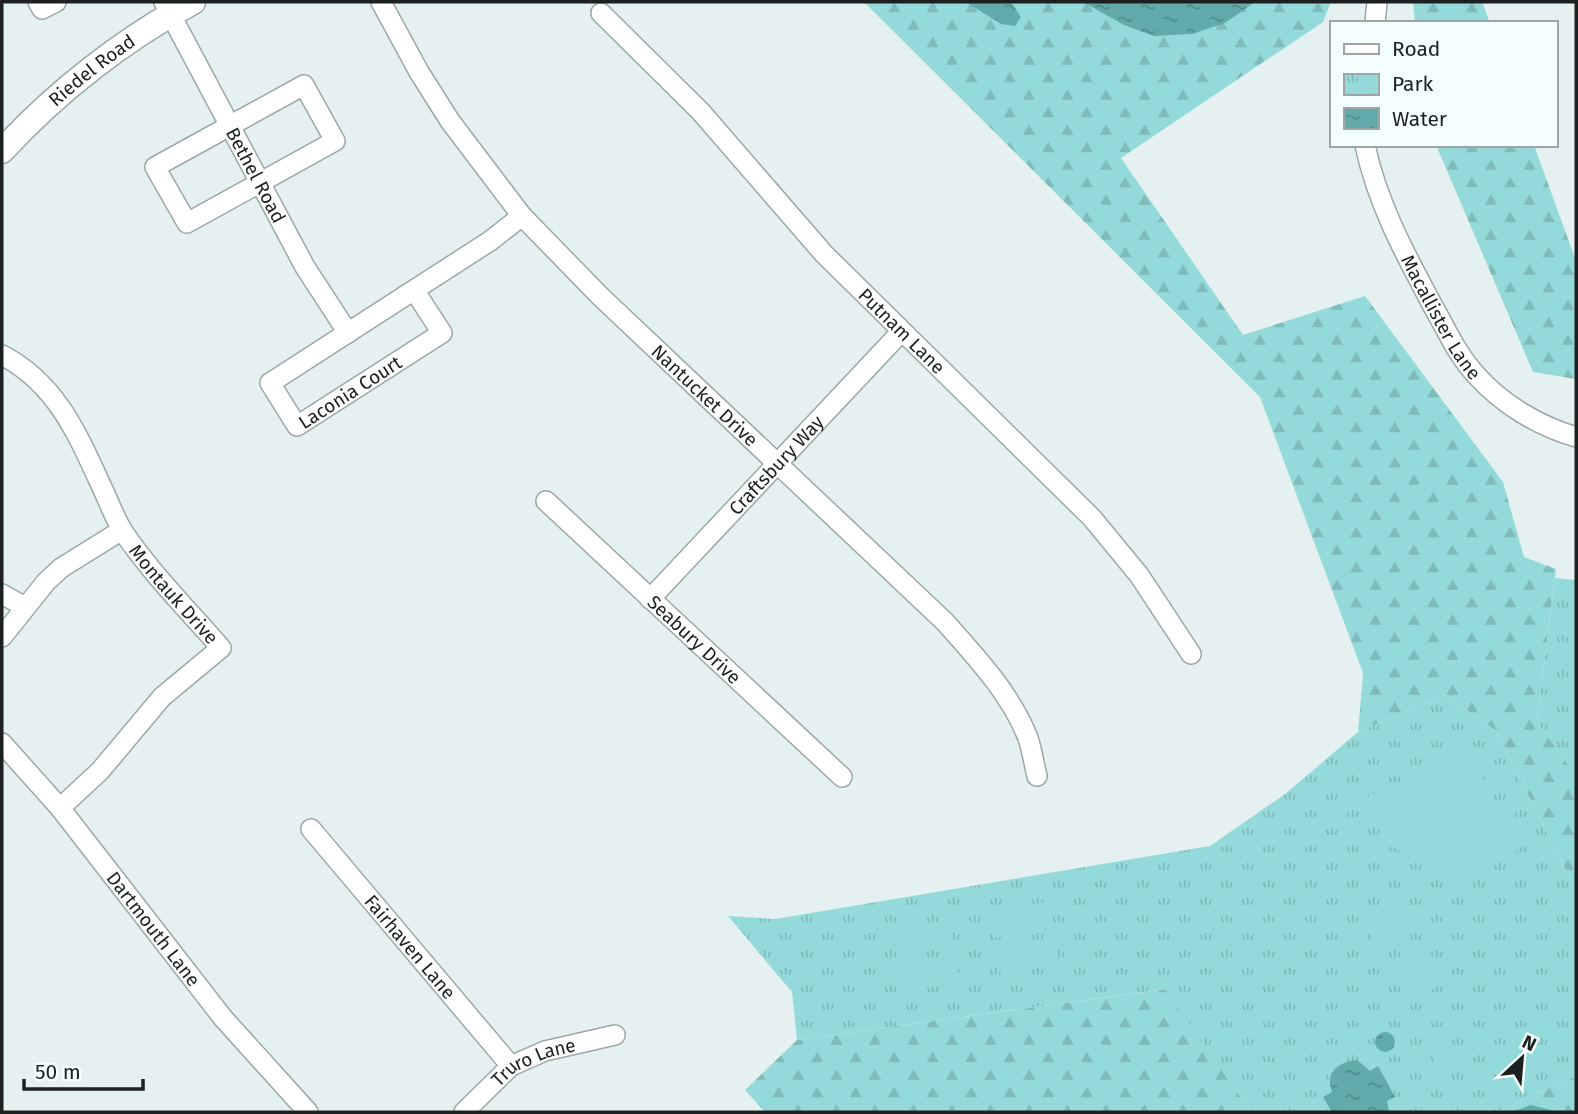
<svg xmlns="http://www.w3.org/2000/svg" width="1578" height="1114" font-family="'Fira Sans',sans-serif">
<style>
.forest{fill:url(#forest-firs)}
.park{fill:url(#park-tufts)}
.pitch{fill:#94dada}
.water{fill:url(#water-ripples)}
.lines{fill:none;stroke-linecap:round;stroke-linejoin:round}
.minor-casing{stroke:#9ca7a7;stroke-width:22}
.tertiary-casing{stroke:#9ca7a7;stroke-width:27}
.minor{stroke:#fff;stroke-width:19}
.tertiary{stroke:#fff;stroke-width:24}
.labels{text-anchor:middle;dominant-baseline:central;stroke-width:5;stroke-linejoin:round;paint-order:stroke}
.street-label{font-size:19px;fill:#1c2020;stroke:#f3fefe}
</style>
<defs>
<pattern id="forest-firs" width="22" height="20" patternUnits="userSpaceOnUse" patternTransform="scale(1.75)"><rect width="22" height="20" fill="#94dada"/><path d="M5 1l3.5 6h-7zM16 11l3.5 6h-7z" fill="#7fbbbb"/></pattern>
<pattern id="park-tufts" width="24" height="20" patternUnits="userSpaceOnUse" patternTransform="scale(1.75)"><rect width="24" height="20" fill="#94dada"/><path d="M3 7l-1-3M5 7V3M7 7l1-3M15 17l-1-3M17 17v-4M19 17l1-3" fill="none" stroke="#7fbbbb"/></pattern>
<pattern id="water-ripples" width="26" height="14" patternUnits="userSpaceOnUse" patternTransform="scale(1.75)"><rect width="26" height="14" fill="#63abab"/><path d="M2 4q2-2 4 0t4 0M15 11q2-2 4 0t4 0" fill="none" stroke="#518b8b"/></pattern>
</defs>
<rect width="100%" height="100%" fill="#e5f1f1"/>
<!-- forest -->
<g class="forest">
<path d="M864,2h467l-8,20 -202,136 122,177 122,-39 138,186 21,75 32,12 -19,153 39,53v116l-80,-160 -50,-36 -88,37 5,-59 -103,-276z"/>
<path d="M1413,2h69l8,21h-75z"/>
<path d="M1436,145h98l42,116v118l-43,-7z"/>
<path d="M1166,989l85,123h-486l-20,-22 52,-50z"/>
<path d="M1576,1076v36h-80z"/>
</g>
<!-- park -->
<g class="park">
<path d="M1555,578l21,2v195l-39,-53z"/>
<path d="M1446,695l50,36 80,160v185l-80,36h-245l-86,-123 -368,51 -5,-48 -64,-76 47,3 435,-73 75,-52 73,-62z"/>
</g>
<!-- pitch -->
<g class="pitch">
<path d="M1456,756l18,8 48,83c-9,6 -18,14 -27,18 -37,15 -86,5 -109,-28 -9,-12 -15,-26 -21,-39z"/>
<path d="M1045,902l5,26 -56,10 -5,-26z"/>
<path d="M1403,905l14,24 -38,21 -14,-24z"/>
<path d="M948,920l5,26 -56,10 -4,-26z"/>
<path d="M1052,937l5,26 -56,11 -5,-26z"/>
<path d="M955,955l5,26 -56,11 -5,-26z"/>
<path d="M1432,955l15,26 -39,21 -14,-25z"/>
<path d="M1440,1026l20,37 -19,9 -20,-37z"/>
</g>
<!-- water -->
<g class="water">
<path d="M966,2h45l10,15 -6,9 -14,-2z"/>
<path d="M1083,2h172l-30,21 -33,11 -38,2 -30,-11z"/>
<circle cx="1385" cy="1042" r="10"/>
<path d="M1357,1060l13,11 8,-5 17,31 -8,4 2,11h-57l-9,-15 9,-5c-7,-19 5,-30 25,-32z"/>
<path d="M1531,1105l27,7h-46z"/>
</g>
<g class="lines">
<!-- minor casing -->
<g class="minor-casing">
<g id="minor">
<path d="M38,2l4,7 14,-7"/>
<path id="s1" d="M164,2l141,265 43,66"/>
<path id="s2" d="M381,2l38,70 31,49 72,95 79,81 344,325c31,35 66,72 83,116 4,12 6,26 9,38"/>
<path id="s3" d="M601,13l100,99 123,142 268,264 47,57 52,79"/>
<path d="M1375,23l2,-21"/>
<path d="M304,85l31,56 -148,82 -32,-56z"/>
<path id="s4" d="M1365,145c12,58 41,111 69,163 13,23 24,48 43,68 26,29 62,50 99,61"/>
<path id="s5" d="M414,290l-144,93 27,43 145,-93 -28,-43 76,-49 32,-25"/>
<path id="s6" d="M2,355c57,30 77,83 103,139 6,13 11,27 19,39 28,41 64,77 97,115l-59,49 -62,74 -40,37"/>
<path id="s7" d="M546,501l296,276"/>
<path d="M2,594l23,13"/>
<path id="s8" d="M650,599l251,-267"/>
<path d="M2,637l44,-55 15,-14 61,-38"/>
<path id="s9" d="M2,743l58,65 163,210 85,94"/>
<path id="s10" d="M311,829l200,237"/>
<path id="s11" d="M464,1112l47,-46 34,-15 70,-16"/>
</g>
</g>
<!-- tertiary casing -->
<g class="tertiary-casing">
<g id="tertiary">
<path id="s12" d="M2,151c54,-59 121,-111 191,-149"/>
</g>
</g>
<!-- minor -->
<use href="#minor" class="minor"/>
<!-- tertiary -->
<use href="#tertiary" class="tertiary"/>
</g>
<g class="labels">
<!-- street labels -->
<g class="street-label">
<text stroke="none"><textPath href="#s12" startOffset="121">Riedel Road</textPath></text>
<text stroke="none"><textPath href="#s1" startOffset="196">Bethel Road</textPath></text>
<text stroke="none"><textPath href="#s4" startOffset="189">Macallister Lane</textPath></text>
<text stroke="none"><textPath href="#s3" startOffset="438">Putnam Lane</textPath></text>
<text stroke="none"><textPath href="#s5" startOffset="285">Laconia Court</textPath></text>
<text stroke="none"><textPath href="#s2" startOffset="513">Nantucket Drive</textPath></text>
<text stroke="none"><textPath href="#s8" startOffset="184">Craftsbury Way</textPath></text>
<text stroke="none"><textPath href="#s6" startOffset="299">Montauk Drive</textPath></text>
<text stroke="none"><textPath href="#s7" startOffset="203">Seabury Drive</textPath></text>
<text stroke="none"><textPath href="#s9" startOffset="240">Dartmouth Lane</textPath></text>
<text stroke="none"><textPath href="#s10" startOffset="154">Fairhaven Lane</textPath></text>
<text stroke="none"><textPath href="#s11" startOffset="88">Truro Lane</textPath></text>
</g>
</g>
<!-- border -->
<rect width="1578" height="1114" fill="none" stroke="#1c2020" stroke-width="7"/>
<!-- legend -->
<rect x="1330" y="21" width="228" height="126" fill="#f3fefe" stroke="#9da5a5" stroke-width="2"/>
<rect x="1344" y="44" width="35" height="10" fill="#ffffff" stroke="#9da5a5" stroke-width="2"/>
<text x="1392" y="56" font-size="21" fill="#1c2020">Road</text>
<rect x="1344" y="74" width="35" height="21" fill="url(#park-tufts)" stroke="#9da5a5" stroke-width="2"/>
<text x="1392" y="91" font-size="21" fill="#1c2020">Park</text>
<rect x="1344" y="108" width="35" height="21" fill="url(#water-ripples)" stroke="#9da5a5" stroke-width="2"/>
<text x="1392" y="126" font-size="21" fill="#1c2020">Water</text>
<!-- north arrow -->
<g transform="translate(1522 1058) rotate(26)" stroke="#f3fefe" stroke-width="5" paint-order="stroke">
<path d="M0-5L12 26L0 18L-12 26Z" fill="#1c2020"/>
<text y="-10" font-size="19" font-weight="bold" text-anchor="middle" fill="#1c2020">N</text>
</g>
<!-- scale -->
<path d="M24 1079v10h119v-10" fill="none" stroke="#1c2020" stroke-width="3.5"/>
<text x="35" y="1079" font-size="21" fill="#1c2020" stroke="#f3fefe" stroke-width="5" paint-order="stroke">50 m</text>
</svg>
